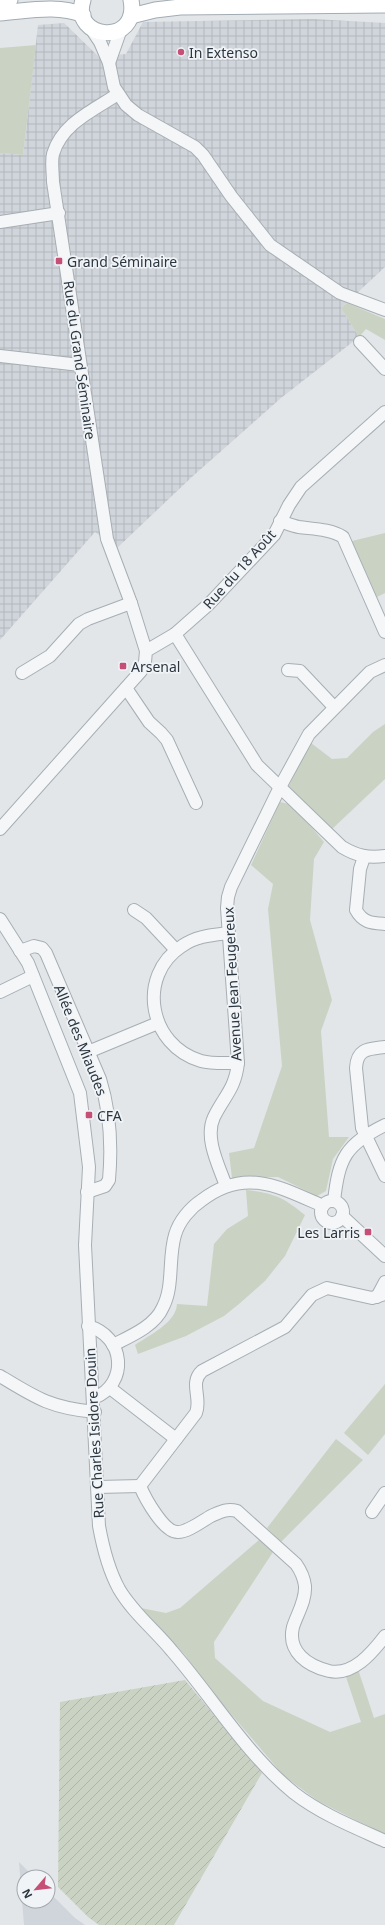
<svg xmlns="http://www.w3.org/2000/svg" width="385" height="1925" font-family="'Noto Sans',sans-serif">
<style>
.built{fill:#d0d5db}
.industrial{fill:url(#industrial-grid)}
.grass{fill:#cad3c3}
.garden{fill:url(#garden-furrows)}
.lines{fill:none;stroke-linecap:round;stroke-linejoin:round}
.minor-casing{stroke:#a7aeb3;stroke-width:14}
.major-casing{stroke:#a2acb4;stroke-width:17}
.minor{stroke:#f4f6f8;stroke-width:12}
.major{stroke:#fff;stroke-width:15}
.poi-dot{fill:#c64f75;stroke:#f1f4f7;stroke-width:1.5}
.labels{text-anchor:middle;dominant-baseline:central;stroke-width:3.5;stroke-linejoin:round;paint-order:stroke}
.poi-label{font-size:14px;fill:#2b3640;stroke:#f1f4f7;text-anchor:start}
.street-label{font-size:14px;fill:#2b3640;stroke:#f1f4f7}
</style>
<defs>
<pattern id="industrial-grid" width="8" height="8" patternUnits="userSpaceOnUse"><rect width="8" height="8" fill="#d0d5db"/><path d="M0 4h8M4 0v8" fill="none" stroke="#b3b7bd"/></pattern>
<pattern id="garden-furrows" width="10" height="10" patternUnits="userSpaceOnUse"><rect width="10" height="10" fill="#cad3c3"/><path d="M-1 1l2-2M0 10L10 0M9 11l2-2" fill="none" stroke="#aeb6a9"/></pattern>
</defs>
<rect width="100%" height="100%" fill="#e2e6e9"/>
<!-- built -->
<path class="built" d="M19,1862l15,15h-10v24h24v-10l27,27 10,7h-61z"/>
<!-- industrial -->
<path class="industrial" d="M313,19l72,4v244l-44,41 18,29 -78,61 -88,78 -76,72 -22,-16 -95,108v-487l23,2 15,-130 26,-2 35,34 27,-3 17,-32z"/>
<!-- grass -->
<g class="grass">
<path d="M36,45l-13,110 -23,-2v-105z"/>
<path d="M347,303l38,16v21l-19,-11 -7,8 -18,-29z"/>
<path d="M385,533v60l-8,4 -25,-56z"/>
<path d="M385,724v55l-55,52 -43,-42 24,-46 21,16 15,-1 26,-26z"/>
<path d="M280,802l13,3 31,37 -10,17 -4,61 22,80 -11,31 8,106h20l-16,22 -7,32 -9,5 -39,-19 -46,1 -3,-25 25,-5 28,-82 -14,-157 5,-25 -22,-19z"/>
<path d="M246,1190c28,3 37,7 59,25l-20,41 -20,25 -26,23 -15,12 -38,20 -48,18 -3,-9c14,-10 41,-22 42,-41l30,2 7,-62 13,-15 21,-13z"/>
<path d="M385,1384v50l-17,21 -24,-22z"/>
<path d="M336,1439l27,21 -82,82 -14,-14z"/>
<path d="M259,1540l14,12 -59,90 1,16 48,43 67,31 31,-10 -16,-48 13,-5 16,49 11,-4v121l-67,-34 -34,-25 -77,-90 -22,-31 -44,-47 25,5 14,-5z"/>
</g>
<!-- garden -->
<path class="garden" d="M185,1680l77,93 -88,152h-75l-11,-8 -30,-30 2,-185z"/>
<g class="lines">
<!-- minor casing -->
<g class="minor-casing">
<g id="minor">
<path d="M90,27l10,15 9,21 5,24 12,18 12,10 57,32 8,8 28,41 39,49 70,48 45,17"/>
<path d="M109,63l12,-34"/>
<path d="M118,94c-24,16 -56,29 -65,60 -2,8 0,19 0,28l54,357 24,64 15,48"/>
<path d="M0,222l59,-9"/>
<path d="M360,342l25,27"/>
<path d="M0,356l80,9"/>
<path d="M280,521c6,2 13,5 19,6 14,2 31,2 44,10l42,95"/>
<path d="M175,634l82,131 85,82c15,9 26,11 43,9"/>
<path d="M288,670l12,1 34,36"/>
<path d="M22,673l28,-17 29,-32 9,-5 43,-16"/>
<path d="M126,688l23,34 12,11 6,7 29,63"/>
<path d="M0,829l141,-158 4,-9 1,-11 29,-17 34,-30 65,-69 15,-30 12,-18 84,-75"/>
<path d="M364,857l-4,12 -4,41c7,13 16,13 29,14"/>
<path d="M134,910l12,8 30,32"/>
<path d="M0,919l28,44 52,130 9,74 -4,78 14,281c4,22 9,43 20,63 14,24 36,41 53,62 41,47 73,102 122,142 27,21 60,34 91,48"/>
<path d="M229,933c-17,2 -33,3 -47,13 -46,30 -33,100 19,115 11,3 25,2 37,2"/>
<path d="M20,951l14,-5 8,2 4,5 54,126c10,32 12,67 9,101l-4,6 -18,6"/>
<path d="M0,992l33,-16"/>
<path d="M385,1047c-16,2 -28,1 -29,21l6,60 23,48"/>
<path d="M88,1052l70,-29"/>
<path d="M226,1186c-7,-20 -22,-48 -12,-69 11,-22 21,-28 24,-54l-11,-155 1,-11 3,-10 49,-100 29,-53 61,-62 15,-7"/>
<path d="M334,1201c5,-43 11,-56 51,-76"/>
<circle cx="332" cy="1212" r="11"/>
<path d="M342,1216l43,40"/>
<path d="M377,1297l8,-15"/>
<path d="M88,1326c37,10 41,58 6,72"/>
<path d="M113,1345c18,-9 42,-19 50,-38 11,-21 5,-49 12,-72 4,-14 15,-27 27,-35 43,-33 78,-13 121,6"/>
<path d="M0,1376c36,22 51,32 95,36"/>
<path d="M110,1388l66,51"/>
<path d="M140,1486c5,12 24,47 38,46 10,0 24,-11 33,-16 9,-4 16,-8 26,-5l59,53c5,7 8,14 9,22 1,15 -8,28 -12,41 -6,25 15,39 36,44 24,5 43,-18 56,-35"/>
<path d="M140,1486l56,-73c6,-15 -7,-30 6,-42l83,-44 27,-32 15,-7 45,10 13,-4"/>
<path d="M98,1487l42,-1"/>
<path d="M372,1512l13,-19"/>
</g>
</g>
<!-- major casing -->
<g class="major-casing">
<g id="major">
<path d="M83,0c-13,40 57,47 48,0"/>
<path d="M0,1l10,-1"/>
<path d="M0,13c27,-2 58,-9 83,2"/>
<path d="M131,16l24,-6 25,-3 205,-2"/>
</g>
</g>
<!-- minor -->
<use href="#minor" class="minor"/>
<!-- major -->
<use href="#major" class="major"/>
</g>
<!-- markers -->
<g class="poi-dot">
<circle cx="181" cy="52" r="4"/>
<rect x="55" y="257" width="8" height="8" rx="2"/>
<rect x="119" y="662" width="8" height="8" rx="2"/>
<rect x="85" y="1111" width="8" height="8" rx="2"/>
<rect x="364" y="1228" width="8" height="8" rx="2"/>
</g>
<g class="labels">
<!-- poi labels -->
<g class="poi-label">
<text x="189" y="52">In Extenso</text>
<text x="67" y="261">Grand Séminaire</text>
<text x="131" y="666">Arsenal</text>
<text x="97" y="1115">CFA</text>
<text x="360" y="1232" text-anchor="end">Les Larris</text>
</g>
<!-- street labels -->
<g class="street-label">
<text transform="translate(80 360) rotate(82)">Rue du Grand Séminaire</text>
<text transform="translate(239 569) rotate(-48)">Rue du 18 Août</text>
<text transform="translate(232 984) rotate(-93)">Avenue Jean Feugereux</text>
<text transform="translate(81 1040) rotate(68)">Allée des Miaudes</text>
<text transform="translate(94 1433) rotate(-93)">Rue Charles Isidore Douin</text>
</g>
</g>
<!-- north arrow -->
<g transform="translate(36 1889) rotate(242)"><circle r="19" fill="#f1f4f7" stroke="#a2a8ae"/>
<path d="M0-3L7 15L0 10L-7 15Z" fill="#c64f75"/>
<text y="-6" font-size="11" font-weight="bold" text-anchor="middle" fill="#2b3640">N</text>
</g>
</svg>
